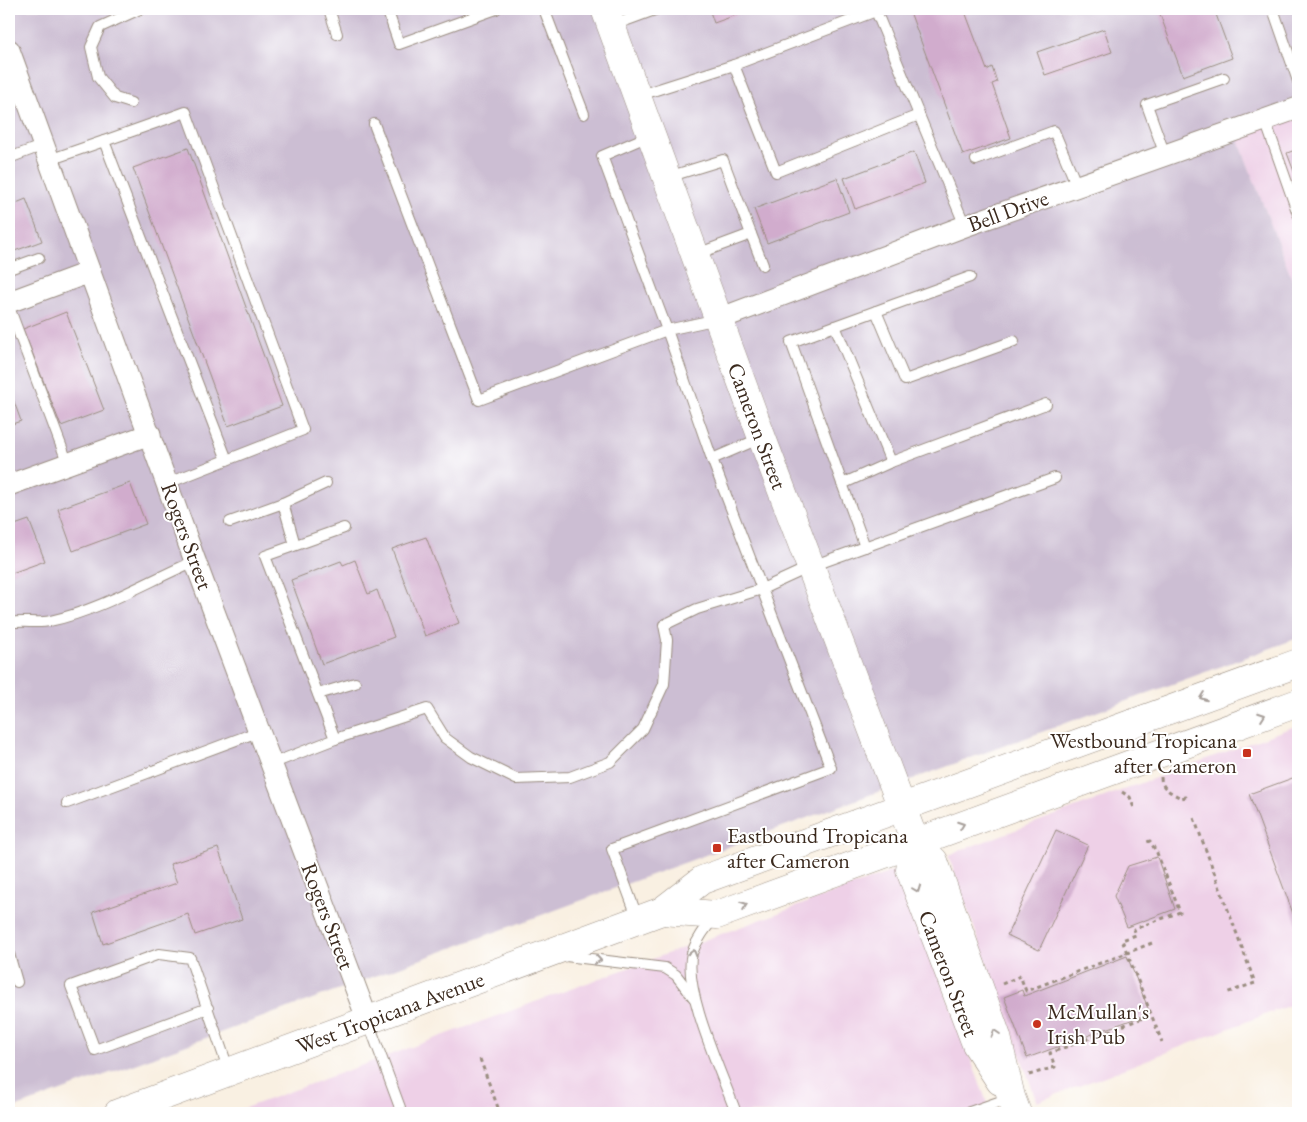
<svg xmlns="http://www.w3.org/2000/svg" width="1307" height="1122" font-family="'EB Garamond',serif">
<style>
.built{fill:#eed0e7}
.industrial{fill:#ccbed3}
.building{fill:#d1accd}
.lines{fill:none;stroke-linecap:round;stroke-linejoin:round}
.lane-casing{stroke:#9a8d80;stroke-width:12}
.street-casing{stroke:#9a8d80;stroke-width:23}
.secondary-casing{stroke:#9a8d80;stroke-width:29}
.primary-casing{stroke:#9a8d80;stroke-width:29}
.path{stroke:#9a8d80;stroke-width:3;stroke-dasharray:4 4;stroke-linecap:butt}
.lane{stroke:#fff;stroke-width:10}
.street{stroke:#fff;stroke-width:21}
.secondary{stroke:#fff;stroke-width:28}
.primary{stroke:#fff;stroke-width:28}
.oneway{stroke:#a79f9a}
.poi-dot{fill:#c8321e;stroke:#fff;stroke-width:2}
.labels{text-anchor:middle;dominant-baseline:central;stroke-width:4;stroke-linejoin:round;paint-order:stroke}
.street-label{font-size:22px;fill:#3b2a1e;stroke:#fff}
.poi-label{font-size:22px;fill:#3b2a1e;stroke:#fff;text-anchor:start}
</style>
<rect width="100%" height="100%" fill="#fff"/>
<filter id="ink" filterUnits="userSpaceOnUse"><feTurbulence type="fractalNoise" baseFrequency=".02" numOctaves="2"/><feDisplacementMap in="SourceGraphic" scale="10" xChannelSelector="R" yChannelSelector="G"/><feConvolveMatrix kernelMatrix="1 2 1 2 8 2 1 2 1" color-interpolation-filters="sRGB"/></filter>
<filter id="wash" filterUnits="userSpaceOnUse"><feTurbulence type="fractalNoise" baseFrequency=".0096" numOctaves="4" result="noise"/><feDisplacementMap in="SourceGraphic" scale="20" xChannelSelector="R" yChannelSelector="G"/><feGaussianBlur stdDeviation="1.12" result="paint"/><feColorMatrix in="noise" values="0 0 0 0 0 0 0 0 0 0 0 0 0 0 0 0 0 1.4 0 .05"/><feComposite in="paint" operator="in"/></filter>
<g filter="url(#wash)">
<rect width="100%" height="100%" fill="#f9f0e2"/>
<!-- built -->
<g class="built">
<path d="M1298,108v187l-63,-164z"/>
<path d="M1298,725v277l-261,100 -89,-247z"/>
<path d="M899,869l92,244h-760z"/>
</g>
<!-- industrial -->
<path class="industrial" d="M9,9h1289v99l-63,23 63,164v343l-1289,472z"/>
<g id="blocks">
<!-- building -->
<g class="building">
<path d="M709,9h44l-39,14z"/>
<path d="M909,9h55l23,61 5,-3 5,15 -5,2 19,54 -48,17z"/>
<path d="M1158,9h56l18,49 -49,18z"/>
<path d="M1104,29l8,23 -67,23 -8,-23z"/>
<path d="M188,148l94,258 -54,20 -95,-258z"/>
<path d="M1298,149v33l-11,-29z"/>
<path d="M914,152l11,31 -70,26 -11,-31z"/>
<path d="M837,178l12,34 -82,31 -13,-34z"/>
<path d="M26,199l16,42 -33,12v-47z"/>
<path d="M66,312l38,98 -43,16 -38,-97z"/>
<path d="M9,388l12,33 -12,4z"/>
<path d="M130,483l16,41 -73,27 -15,-42z"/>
<path d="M29,520l16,41 -36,13v-47z"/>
<path d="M426,537l33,86 -34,13 -33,-87z"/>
<path d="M355,560l13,34 9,-4 17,47 -72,27 -31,-84 50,-19 2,4z"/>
<path d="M1298,776v151l-49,-133z"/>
<path d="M1056,830l32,15 -49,105 -32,-15z"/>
<path d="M218,848l24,71 -47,16 -7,-21 -85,30 -10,-32 84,-29 -7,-19z"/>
<path d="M1157,857l18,52 -48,18 -13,-31 14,-30z"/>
<path d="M1127,956l23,57 -123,45 -23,-61 18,-7 2,6z"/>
</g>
</g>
</g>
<g filter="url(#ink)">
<use href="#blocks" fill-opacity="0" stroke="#9a8d80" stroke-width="1"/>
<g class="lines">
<!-- lane casing -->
<g class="lane-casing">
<g id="lane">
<path d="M329,9l8,25"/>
<path d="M387,9l12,35 97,-35"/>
<path d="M544,9l40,105"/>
<path d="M1273,9l25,72"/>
<path d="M611,26l46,-17"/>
<path d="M734,65l42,107 143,-57"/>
<path d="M637,96l97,-31 142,-54 89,215"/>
<path d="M131,103l-16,-5 -17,-21 -7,-30 9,-20 40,-18"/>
<path d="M1265,120l33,94"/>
<path d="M374,124l105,276 188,-70 -65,-174 49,-21"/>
<path d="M1165,155l-18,-50 77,-27"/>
<path d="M9,158l35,-13"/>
<path d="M49,160l55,-19"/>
<path d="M976,160l78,-29 23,55"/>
<path d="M668,177l55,-17 28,74 -54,20"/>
<path d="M751,234l12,31"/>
<path d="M9,269l30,-11"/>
<path d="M9,307l59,157"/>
<path d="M876,311l29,69 109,-39"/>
<path d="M835,326l56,136 155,-58"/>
<path d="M761,438l-49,21 50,130 50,-23 243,-88"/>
<path d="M712,459l-45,-129 51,-11"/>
<path d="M168,483l135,-53 -117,-318 -82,29 123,319"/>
<path d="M842,484l49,-22"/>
<path d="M283,503l43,-20"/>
<path d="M230,522l53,-19 12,42"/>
<path d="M865,547l-74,-205 179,-65"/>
<path d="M9,623c14,-3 28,1 41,-2 51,-11 98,-40 145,-60"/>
<path d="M318,694l37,-11"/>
<path d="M335,739l92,-30 18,29 26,19 45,22 54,-2 40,-15 33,-33 21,-45 3,-44 -3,-15 33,-16 65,-20 69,179 -219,81 26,70"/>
<path d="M271,764l64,-25 -70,-183 79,-28"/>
<path d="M67,803l193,-72"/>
<path d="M714,918c-9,11 -17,21 -22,35 -10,37 31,123 44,160"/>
<path d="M9,954l8,28"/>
<path d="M566,956l99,12 11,7 18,23"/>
<path d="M208,1008l-113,42 -24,-64 88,-32 31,4 39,113"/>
<path d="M368,1021l34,92"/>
<path d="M967,1113l43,-15"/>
</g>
</g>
<!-- street casing -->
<g class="street-casing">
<g id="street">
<path d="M9,50l186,511 173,460"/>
<path d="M9,302l81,-30"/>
<path d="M719,319l246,-93 333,-118"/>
<path d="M9,485l141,-51"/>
</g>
</g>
<!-- secondary casing -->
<g class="secondary-casing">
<g id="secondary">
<path id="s1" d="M605,9l157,429 153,404 19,19 63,176 14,60 6,16"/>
<path id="s2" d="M915,842l-5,28 66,174 24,37"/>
</g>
</g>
<!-- primary casing -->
<g class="primary-casing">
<g id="primary">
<path d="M662,911l55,4 581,-212"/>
<path id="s3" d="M118,1113l544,-202 40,-31 596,-217"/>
</g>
</g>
<!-- path -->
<g class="path">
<path d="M1161,777c0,12 11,16 20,21l5,-1 1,3"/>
<path d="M1122,792l8,5 4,11"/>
<path d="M1194,818l61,165 -29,10"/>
<path d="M1152,943l-25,10 35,89"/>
<path d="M1002,984l18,-8 6,15 101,-38 -5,-13 14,-5 -2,-6 46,-17 -23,-59 -7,-12 -3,1"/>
<path d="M480,1059l20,54"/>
<path d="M1029,1075l26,-8 -5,-14 101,-38"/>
</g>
<!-- lane -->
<use href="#lane" class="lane"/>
<!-- street -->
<use href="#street" class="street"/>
<!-- secondary -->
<use href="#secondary" class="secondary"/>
<!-- primary -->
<use href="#primary" class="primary"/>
</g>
<!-- one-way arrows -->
<defs><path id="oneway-chevron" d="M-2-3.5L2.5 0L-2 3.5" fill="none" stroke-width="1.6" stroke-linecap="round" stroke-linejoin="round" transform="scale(1.25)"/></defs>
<g class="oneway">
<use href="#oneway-chevron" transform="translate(1203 697) rotate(160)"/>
<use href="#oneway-chevron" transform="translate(1262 716) rotate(-20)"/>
<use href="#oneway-chevron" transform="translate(961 825) rotate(-20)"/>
<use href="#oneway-chevron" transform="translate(917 889) rotate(69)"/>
<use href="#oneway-chevron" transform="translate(744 905) rotate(-20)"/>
<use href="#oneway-chevron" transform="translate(693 953) rotate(-74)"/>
<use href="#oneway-chevron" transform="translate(598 960) rotate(8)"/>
<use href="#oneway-chevron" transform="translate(995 1033) rotate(-108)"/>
</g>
</g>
<!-- markers -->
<g class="poi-dot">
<rect x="1242" y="748" width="10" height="10" rx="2.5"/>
<rect x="712" y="843" width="10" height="10" rx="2.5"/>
<circle cx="1037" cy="1024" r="5"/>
</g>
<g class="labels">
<!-- street labels -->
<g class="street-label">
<text transform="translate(1008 211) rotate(-20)">Bell Drive</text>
<text stroke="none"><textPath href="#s1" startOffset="444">Cameron Street</textPath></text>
<text transform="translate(187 536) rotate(70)">Rogers Street</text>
<text transform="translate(328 916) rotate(69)">Rogers Street</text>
<text stroke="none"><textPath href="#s2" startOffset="139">Cameron Street</textPath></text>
<text stroke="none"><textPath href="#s3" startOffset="290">West Tropicana Avenue</textPath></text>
</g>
<!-- poi labels -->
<g class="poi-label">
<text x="1237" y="740" text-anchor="end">Westbound Tropicana<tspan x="1237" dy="25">after Cameron</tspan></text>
<text x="727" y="835">Eastbound Tropicana<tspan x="727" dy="25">after Cameron</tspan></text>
<text x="1047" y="1011">McMullan's<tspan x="1047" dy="25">Irish Pub</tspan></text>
</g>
</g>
<!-- margin -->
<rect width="1307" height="1122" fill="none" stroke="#fff" stroke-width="30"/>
</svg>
